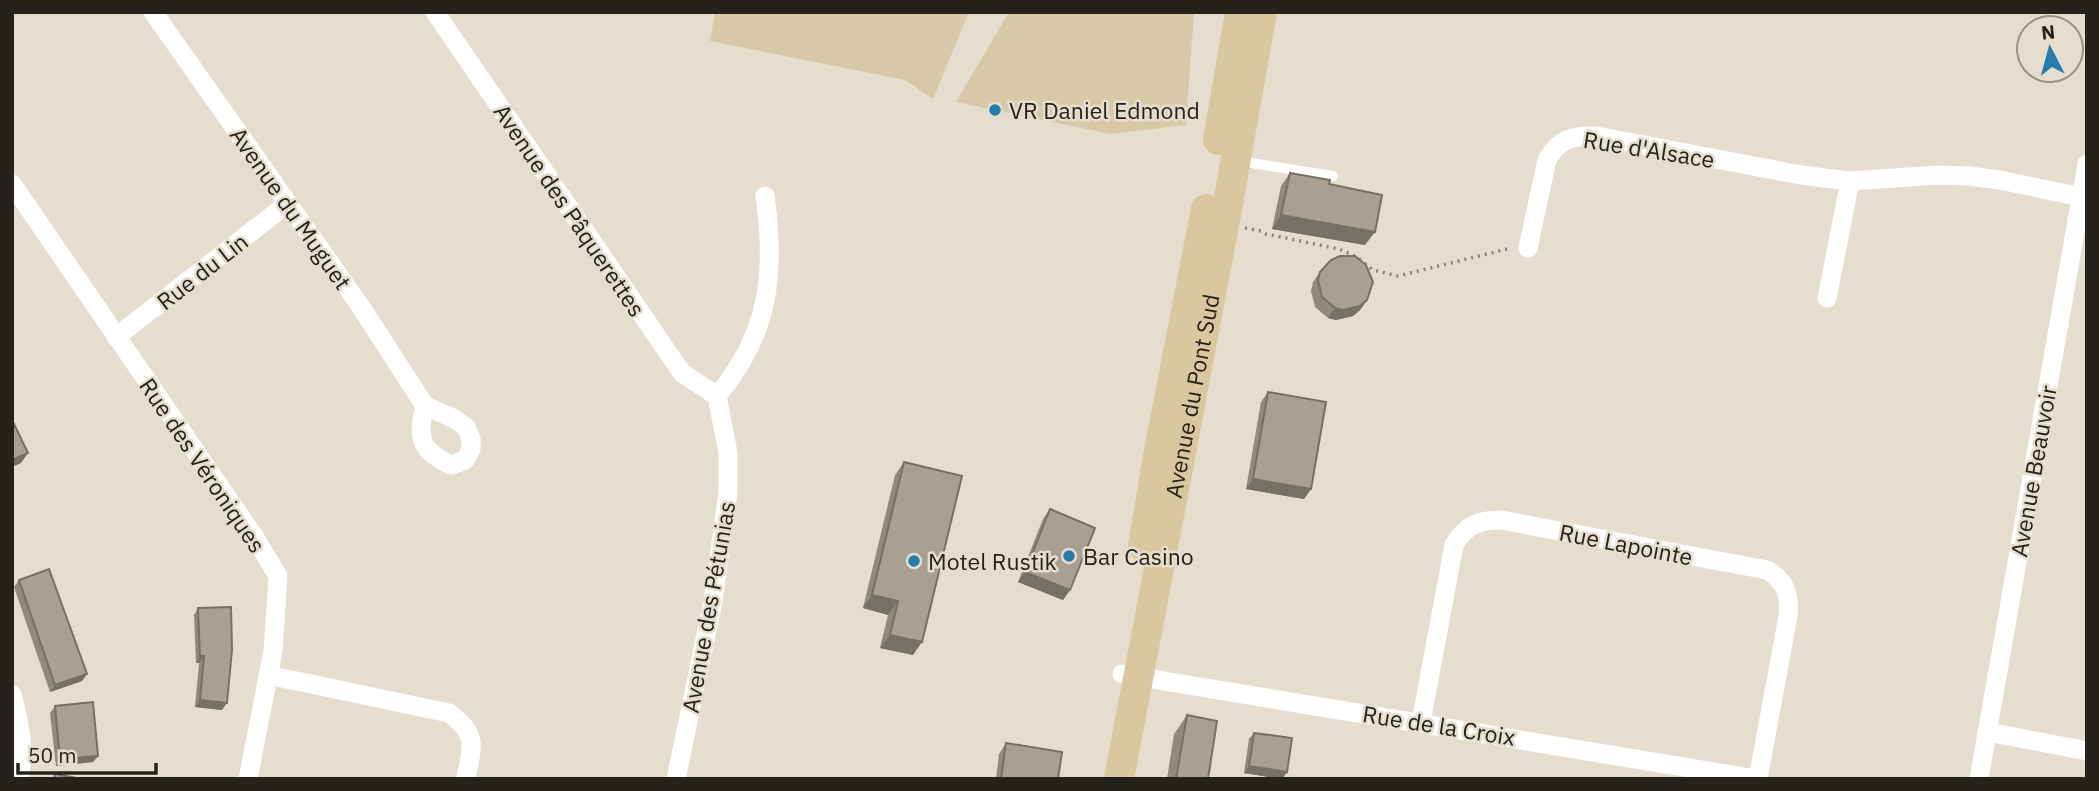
<svg xmlns="http://www.w3.org/2000/svg" width="2099" height="791" font-family="'IBM Plex Sans',sans-serif">
<style>
.green{fill:#d8c9a9}
.lines{fill:none;stroke-linecap:round;stroke-linejoin:round}
.path{stroke:#888378;stroke-width:3.5;stroke-dasharray:2 5;stroke-linecap:butt}
.service{stroke:#fff;stroke-width:10}
.minor{stroke:#fff;stroke-width:19}
.primary{stroke:#d9c79d;stroke-width:30}
.wall{fill:#908a7e}
.shaded-wall{fill:#767166}
.building{fill:#a8a192;stroke:#767166;stroke-width:2}
.poi-dot{fill:#237cab;stroke:#e5dece;stroke-width:2.5}
.labels{text-anchor:middle;dominant-baseline:central;stroke-width:5;stroke-linejoin:round;paint-order:stroke}
.poi-label{font-size:23px;fill:#25221c;stroke:#e5dece;text-anchor:start}
.street-label{font-size:23px;fill:#25221c;stroke:#e5dece}
</style>
<rect width="100%" height="100%" fill="#e5dece"/>
<!-- green -->
<g class="green">
<path d="M715,12h254l-36,87 -28,-19 -195,-39z"/>
<path d="M1009,12h185l-8,113 -76,9 -154,-32z"/>
</g>
<g class="lines">
<!-- path -->
<path class="path" d="M1245,228l16,3 5,3 73,15 18,8 16,13 25,6 113,-28"/>
<!-- service -->
<path class="service" d="M1239,161l94,15"/>
<!-- minor -->
<g class="minor">
<path d="M153,12l208,295 64,99 28,12 13,9 5,12v10l-6,11 -14,5c-30,-14 -35,-27 -26,-59"/>
<path d="M435,12l247,361 35,23"/>
<path d="M12,184l243,354 23,38 -5,75 -25,128"/>
<path d="M1528,248l19,-88c12,-22 26,-24 49,-24l205,39 49,6 88,-6 31,1 31,4 81,17"/>
<path d="M1827,298l23,-117"/>
<path d="M116,337l171,-133"/>
<path d="M1122,674l634,105"/>
<path d="M268,675l181,38c30,22 23,33 17,66"/>
<path d="M12,695c8,29 13,54 7,84"/>
<path d="M1421,722l33,-177c11,-19 24,-25 47,-25l266,50c19,11 23,25 21,46l-30,163"/>
<path d="M1988,732l99,19"/>
<path d="M676,779l37,-178 15,-109v-39l-11,-57c52,-61 59,-123 48,-200"/>
<path d="M1979,779l108,-615"/>
</g>
<!-- primary -->
<g class="primary">
<path d="M1218,140l22,-128"/>
<path d="M1143,546l16,-95 47,-242"/>
<path id="s1" d="M1119,779l106,-559 37,-208"/>
</g>
</g>
<!-- wall -->
<g class="wall">
<path d="M1290,173l39,11 36,61 -93,-16 9,-43z"/>
<path d="M1320,272l47,28 -7,10 -7,6 -17,4 -8,-2 -13,-11 -4,-16 2,-9z"/>
<path d="M1268,392l43,97 -7,10 -58,-10 15,-87z"/>
<path d="M904,462l9,193 -33,-7 8,-33 -25,-7 32,-133z"/>
<path d="M1050,509l20,81 -7,10 -45,-18 25,-63z"/>
<path d="M19,580l68,94 -5,7 -32,11 -36,-105z"/>
<path d="M198,608l24,102 -27,-3 4,-44h-3l-2,-48z"/>
<path d="M55,706l43,50 -5,6 -37,4 -6,-53z"/>
<path d="M1187,715l21,64h-41l7,-45z"/>
<path d="M1254,733l33,39 -5,7 -38,-6 5,-34z"/>
<path d="M1006,743l52,36h-62l3,-25z"/>
</g>
<!-- shaded-wall -->
<g class="shaded-wall">
<path d="M1281,215l94,17 -10,13 -93,-16z"/>
<path d="M1367,300l-7,10 -7,6 -17,4 -8,-2 7,-10z"/>
<path d="M28,453l-7,10 -9,4v-7z"/>
<path d="M1253,479l58,10 -7,10 -58,-10z"/>
<path d="M1025,572l45,18 -7,10 -45,-18z"/>
<path d="M872,595l26,6 -10,14 -25,-7z"/>
<path d="M890,635l32,7 -9,13 -33,-7z"/>
<path d="M200,656h4l-5,7h-3z"/>
<path d="M87,674l-5,7 -32,11 5,-7z"/>
<path d="M200,700l27,3 -5,7 -27,-3z"/>
<path d="M98,756l-5,6 -37,4 4,-7z"/>
<path d="M1249,766l38,6 -5,7 -38,-6z"/>
</g>
<!-- building -->
<g class="building">
<path d="M1290,173l40,7 -1,4 53,11 -7,37 -94,-17z"/>
<path d="M1340,256h15l11,9 7,17 -6,18 -7,6 -17,4 -8,-2 -13,-11 -4,-17 2,-8 11,-12z"/>
<path d="M1268,392l58,10 -15,87 -58,-10z"/>
<path d="M12,420l16,33 -16,7z"/>
<path d="M904,462l58,14 -40,166 -32,-7 8,-34 -26,-6z"/>
<path d="M1050,509l45,19 -25,62 -45,-18z"/>
<path d="M49,569l38,105 -32,11 -36,-105z"/>
<path d="M231,607l1,43 -5,53 -27,-3 4,-44h-4l-2,-48z"/>
<path d="M93,702l5,54 -38,3 -5,-53z"/>
<path d="M1187,715l30,6 -9,58h-32z"/>
<path d="M1254,733l38,5 -5,34 -38,-6z"/>
<path d="M1006,743l56,9 -4,27h-57z"/>
<path d="M55,774l27,5h-28z"/>
</g>
<!-- markers -->
<g class="poi-dot">
<circle cx="995" cy="110" r="7"/>
<circle cx="1069" cy="556" r="7"/>
<circle cx="914" cy="561" r="7"/>
</g>
<g class="labels">
<!-- poi labels -->
<g class="poi-label">
<text x="1009" y="110">VR Daniel Edmond</text>
<text x="1083" y="556">Bar Casino</text>
<text x="928" y="561">Motel Rustik</text>
</g>
<!-- street labels -->
<g class="street-label">
<text transform="translate(1649 149) rotate(9)">Rue d'Alsace</text>
<text transform="translate(291 208) rotate(55)">Avenue du Muguet</text>
<text transform="translate(570 210) rotate(56)">Avenue des Pâquerettes</text>
<text transform="translate(202 271) rotate(-38)">Rue du Lin</text>
<text stroke="none"><textPath href="#s1" startOffset="390">Avenue du Pont Sud</textPath></text>
<text transform="translate(203 465) rotate(56)">Rue des Véroniques</text>
<text transform="translate(2033 471) rotate(-80)">Avenue Beauvoir</text>
<text transform="translate(1626 544) rotate(11)">Rue Lapointe</text>
<text transform="translate(708 607) rotate(-80)">Avenue des Pétunias</text>
<text transform="translate(1439 725) rotate(9)">Rue de la Croix</text>
</g>
</g>
<!-- border -->
<rect width="2099" height="791" fill="none" stroke="#25221c" stroke-width="28"/>
<!-- north arrow -->
<g transform="translate(2050 49) rotate(354)"><circle r="33" fill="#e5dece" stroke="#989387" stroke-width="2"/>
<path d="M0-5L12 26L0 18L-12 26Z" fill="#237cab"/>
<text y="-10" font-size="19" font-weight="bold" text-anchor="middle" fill="#25221c">N</text>
</g>
<!-- scale -->
<path d="M18 763v10h138v-10" fill="none" stroke="#25221c" stroke-width="3.5"/>
<text x="28" y="763" font-size="21" fill="#25221c" stroke="#e5dece" stroke-width="5" paint-order="stroke">50 m</text>
</svg>
